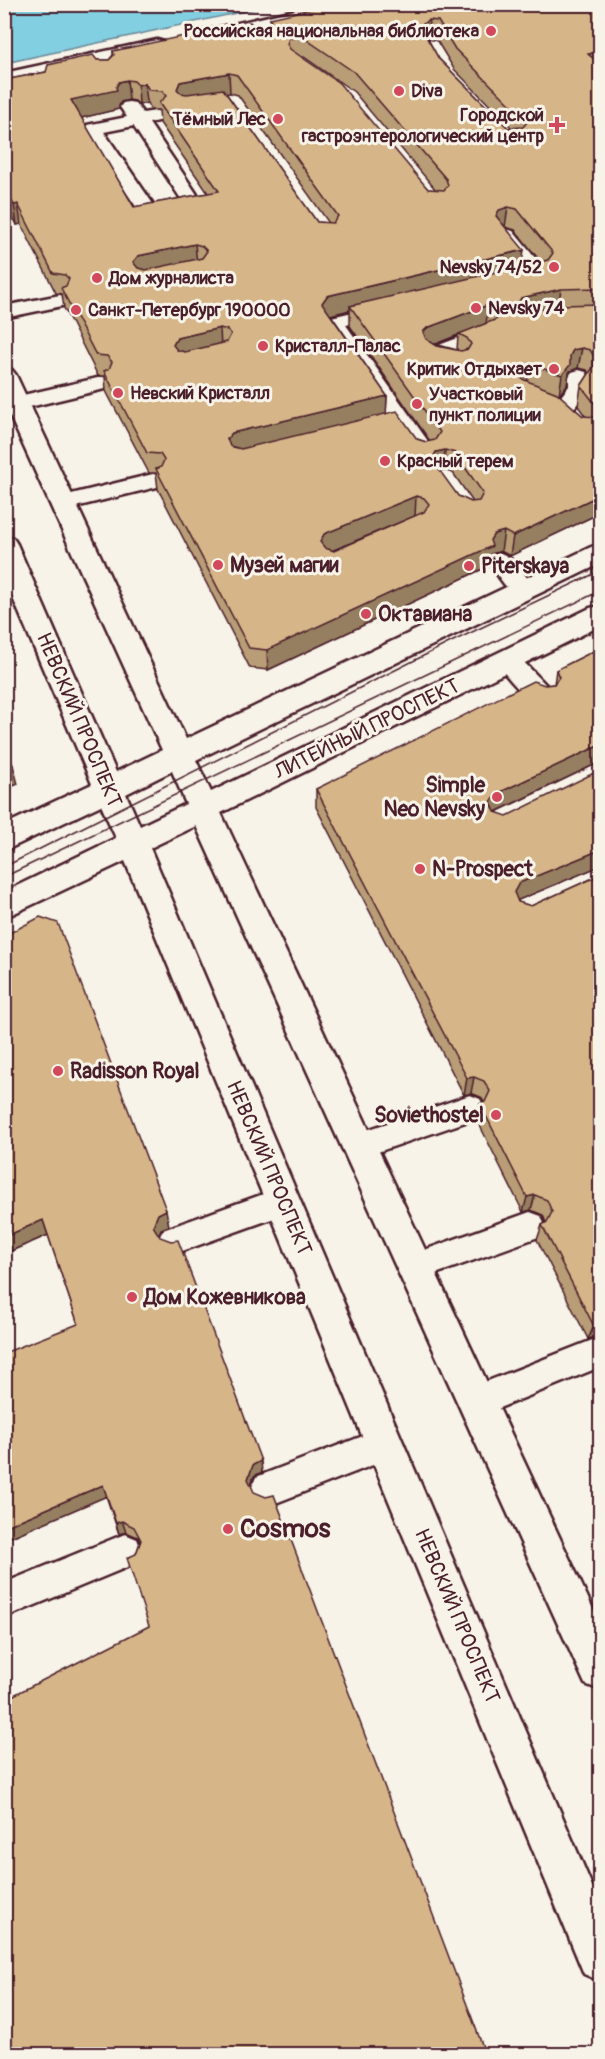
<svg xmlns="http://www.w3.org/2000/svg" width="605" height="2059" font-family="Pangolin,sans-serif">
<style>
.water{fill:#81cfe0;stroke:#6b8998;stroke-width:1.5}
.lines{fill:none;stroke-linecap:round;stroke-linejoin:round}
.service-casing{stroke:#4a1f2b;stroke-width:5}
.secondary-casing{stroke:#4a1f2b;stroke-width:5}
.primary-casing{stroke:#4a1f2b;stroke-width:5}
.service{fill:#f7f3e8;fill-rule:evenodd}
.secondary{fill:#f7f3e8;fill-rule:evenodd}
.primary{fill:#f7f3e8;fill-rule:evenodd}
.tram{stroke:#4a1f2b;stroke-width:1.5}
.wall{fill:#b89d76;stroke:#4a1f2b;stroke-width:1.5;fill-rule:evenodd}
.shaded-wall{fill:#967f60;stroke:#4a1f2b;stroke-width:1.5}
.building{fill:#d6b689;stroke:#4a1f2b;stroke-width:1.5;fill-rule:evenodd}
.poi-dot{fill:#d1495b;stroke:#f7f3e8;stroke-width:2}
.labels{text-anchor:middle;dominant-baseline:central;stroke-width:6;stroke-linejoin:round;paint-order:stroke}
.far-poi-label{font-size:18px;font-weight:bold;fill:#4a1f2b;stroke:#f7f3e8;text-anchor:start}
.poi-label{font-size:21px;font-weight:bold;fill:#4a1f2b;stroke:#f7f3e8;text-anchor:start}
.street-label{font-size:21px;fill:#4a1f2b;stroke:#f7f3e8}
.near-poi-label{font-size:26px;font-weight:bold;fill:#4a1f2b;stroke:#f7f3e8;text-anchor:start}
</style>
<rect width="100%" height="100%" fill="#f7f3e8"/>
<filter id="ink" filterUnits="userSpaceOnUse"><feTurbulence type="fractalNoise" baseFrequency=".0167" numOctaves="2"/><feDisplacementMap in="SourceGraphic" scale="12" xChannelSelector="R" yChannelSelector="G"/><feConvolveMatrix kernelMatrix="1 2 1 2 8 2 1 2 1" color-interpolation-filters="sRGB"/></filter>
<g filter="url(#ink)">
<!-- water -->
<path class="water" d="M5,4h268v1l-268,58z"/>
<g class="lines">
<!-- service casing -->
<g class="service-casing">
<g id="service">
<path d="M129,102l6,1 8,10 13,-2 6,1 3,4 -3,4 -13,3 55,82 -2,4 -52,11 -7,-2 -2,-4 -57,-85 3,-4 40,-8 -7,-10 3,-4zM134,126v1l49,75 -28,5 -51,-75z"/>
<path d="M506,229l7,2 32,39 3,4 -3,4 -31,8 -7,-2 -3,-4 3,-4 19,-5 -30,-36 3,-4z"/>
<path d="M60,295l7,2 3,4 -3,4 -63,13v-12z"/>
<path d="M387,304l7,2 3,4 -3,4 -48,11 84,119 -3,5 -8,2 -8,-2 -87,-127 3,-4z"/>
<path d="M487,327l7,2 3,4 -3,4 -43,17 11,5 3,4 -3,4c-11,3 -32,-3 -39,-13l3,-4z"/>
<path d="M579,370l7,2c10,14 -6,28 -15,40l-7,2 -7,-2 -4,-5 16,-21v-10l3,-4z"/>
<path d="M102,377l7,1 3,5 -3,5 -92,22 -7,-2 -4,-5 4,-5z"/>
<path d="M153,474l8,2 3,5 -3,5 -98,24 -8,-2 -3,-5 3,-5z"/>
<path d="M500,553c14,4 27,24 35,37l-4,6c-20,5 -33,-20 -42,-35l3,-5z"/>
<path d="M507,651l9,3 34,35 3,6 -3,6c-22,7 -38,-21 -52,-35l-3,-6 3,-6z"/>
<path d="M470,1095l10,4 5,9 -5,9 -120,41 -11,-4 -4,-9 4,-9z"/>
<path d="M283,1187l11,4 4,10 -4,10 -120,43 -11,-4 -5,-10 5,-10z"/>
<path d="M530,1212l11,4 4,10 -4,10 -125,45 -11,-4 -5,-10 5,-10z"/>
<path d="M595,1339l5,2v26l-123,50 -12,-5 -4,-11 4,-11z"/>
<path d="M384,1428l12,4 5,12 -5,12 -128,50 -12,-5 -5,-12 5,-12z"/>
<path d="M125,1534l12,5 5,12 -5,12 -133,55v-35z"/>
</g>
</g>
<!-- secondary casing -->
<g class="secondary-casing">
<g id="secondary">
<path d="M321,4h37l-2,4 -7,2 -139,31 -7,-2 -3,-4 3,-4z"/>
<path d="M157,40l7,2 3,4 -3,4 -160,35v-12z"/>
</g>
</g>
<!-- primary casing -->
<g class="primary-casing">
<path id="primary" d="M4,368l8,2 4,5 170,364 405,-192 9,-3v20l-404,196 15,32 379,-184 10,-2v20l-379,187 379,811v66l-15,-6 -389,-858 -46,22 450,1057v76l-16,-7 -459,-1113 -121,57v-26l112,-54 -15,-33 -97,46v-26l88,-41 -88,-207v-42l9,3 4,6 99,228 46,-22 -158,-347zM172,771l14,33 -46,22 -14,-32z"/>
</g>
<!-- service -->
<use href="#service" class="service"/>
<!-- secondary -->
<use href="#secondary" class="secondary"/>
<!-- primary -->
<use href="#primary" class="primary"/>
<!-- tram -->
<g class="tram">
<path d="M4,867l445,-224 151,-72"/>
<path d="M4,877l596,-286"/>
</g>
</g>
<!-- wall -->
<g class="wall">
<path d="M600,4v509l-90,43 -9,-5 -10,3 -2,12 -221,104 -18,-2 -92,-179 -2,-16h-7l-43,-82 -1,-15h-7l-34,-68 -2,-14 -6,-1 -35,-69 -4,1 -13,-26v-119l42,-8 51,-12h12l4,-5v-4l142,-24h12l3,-5v-4zM428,39l9,2 17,28 58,59h-4l-69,-69zM301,57h3l50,35 82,98 -8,-1zM226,93h4l8,2 91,128 -12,-1zM129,100l6,1 4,4 8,-2 4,7h8l1,13 48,70 -74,14 -53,-89 38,-9v-3l2,-4zM505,227l10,3 26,32 -20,4zM350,310v16l80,115 -4,1 -9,-3 -31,-25 1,-18 -56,-81zM458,335l-1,15 -22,-6zM578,368l9,2 2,4 -8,12 -3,20 8,11 -3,-1 -24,-21 8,-10 2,-12 1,-2zM444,470l9,3 20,29h-2l-13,-6 -19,-25zM415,516l-81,35h-2z"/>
<path d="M600,648v114l-104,50 104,54 -82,34v2l13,4 69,-31v464l-4,-2 -8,2 -51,-99 5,-15 4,-2 -3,-8 -12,-5 -8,2 -46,-92 3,-16 4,-2 -3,-5 -10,-4 -7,2 -148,-288v-18l229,-104 9,-1 2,-14z"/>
<path d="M4,936l165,290 -8,3 -3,6 104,237 -8,4 -3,9 -102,141 -13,-72 4,-12 -2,-5 -12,-5 -7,2 -13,-38 -102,44 74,-216 -30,-89 -44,19z"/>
</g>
<!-- shaded-wall -->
<g class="shaded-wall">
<path d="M429,20l-1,19 -8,-13z"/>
<path d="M600,51v18l-12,-15z"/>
<path d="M229,73l1,20 -49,9 -4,-13 3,-7z"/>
<path d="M127,80l2,20 -8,2 -2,4v3l-46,11 -2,-20 45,-13 3,-5z"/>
<path d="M145,83l2,20 -8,2 -1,-20z"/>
<path d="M18,204l3,20 -4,1 -3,-20z"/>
<path d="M508,207l-3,20 -9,-11 3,-6z"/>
<path d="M195,244l2,20 -62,18 -2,-20 5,-6z"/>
<path d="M524,250l-3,20 -171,36v4l-24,6 -4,-13 5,-7z"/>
<path d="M561,289l-3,20 -40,9 -1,-13 4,-7z"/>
<path d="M488,305l-2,20 -27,9 -1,1 -33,13 -2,-16 4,-4z"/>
<path d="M220,328l1,20 -47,17 -1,-20 4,-7z"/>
<path d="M582,348l-4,20 -8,3 -1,2 -2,12 -8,10 3,-20 8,-19 3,-6z"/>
<path d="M530,364l-3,20 -7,1 -2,-14 4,-6z"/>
<path d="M387,396l-1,21 -154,36 -5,-14 5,-6z"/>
<path d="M445,450l-1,20 -10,2 -2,-12 4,-8z"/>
<path d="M600,495v18l-90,43 3,-20z"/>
<path d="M416,496l-1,20 -91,38 -4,-12 4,-8z"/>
<path d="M504,531l-3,20 -10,3 -2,12 -221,104 -1,-20 223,-110 4,-6z"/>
<path d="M600,745v17l-107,51 -2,-11 5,-8z"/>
<path d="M13,765l5,19 -14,6v-21z"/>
<path d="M600,850v16l-84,35 -2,-9 5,-9z"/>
<path d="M474,1077l-3,16 -7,2 3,-17z"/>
<path d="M535,1195l-4,15 -8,2 4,-15z"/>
<path d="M166,1210l3,16 -8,3 -5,12 -3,-15 5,-12z"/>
<path d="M43,1220l5,15 -44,19v-17z"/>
<path d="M600,1324l-4,13 -8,2 6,-13z"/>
<path d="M261,1461l1,11 -8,4 -5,14 -1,-11 5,-14z"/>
<path d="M103,1485l4,11 -103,44v-13z"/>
<path d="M122,1521l4,11 -7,2 -3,-11z"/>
</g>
<!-- building -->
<g class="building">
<path d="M333,4h267v47l-12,3 12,10v224l-39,1 -40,9 -4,7 4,5 8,2 32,-7 39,-1v106l-19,-24 13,-20v-10l-4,-6 -8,-2 -9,2 -3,6v9l-8,10 -32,-11 -8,1 -4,6 4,8 35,14 26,23 14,1 3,-5v83l-87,41 -9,-5 -10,3 -4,6 2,6 -225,104 -18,-2 -93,-179 5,-2 3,-7 -4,-6 -13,-1 -43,-82 5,-2 3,-7 -5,-6 -11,-1 -35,-67 5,-2 3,-7 -4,-4 -12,-2 -35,-69 -4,1 -10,-19v-106l42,-8 2,-7 45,-10 4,5h12l5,-5 -1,-4 137,-29 5,5h12l4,-6 -1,-3zM429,20l9,1 17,28 68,68 4,5 -4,5 -15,1 -69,-69 -19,-33zM289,38h15l50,34 92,107 2,6 -4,5 -16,-1 -89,-106 -49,-34 -3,-5zM229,73l8,2 101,141 -5,7 -16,-1 -94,-133 -36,5 -6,-1 -4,-4 3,-7zM127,80l7,1 4,4 7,-2 4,7 13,1 4,5 -7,7 60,88 -85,16 -63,-107 46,-10 -1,-3 3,-5zM508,207l9,2 36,44 -5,7 -198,46 90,126 -5,8 -9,2 -9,-3 -20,-28 -156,38 -11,-3 -3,-7 5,-6 155,-37 -65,-93 5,-7 197,-46 -28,-34 3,-6zM195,244l7,2 5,5 -5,7 -56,12 -8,-2 -5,-6 5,-6zM488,305l10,2 4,6 -5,6 -38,15 8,4 4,6 -3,5 -7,2 -24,-5 -11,-7 -3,-7 4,-4zM220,328l7,2 4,4 -4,8 -42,10 -8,-2 -4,-5 4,-7zM445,450l10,3 28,40 -4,8 -8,1 -13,-6 -26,-36 4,-8zM416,496l8,2 5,6 -5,8 -90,39 -9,-3 -5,-6 4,-8z"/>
<path d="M600,648v97l-104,49 -5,8 4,10 12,4 93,-46v80l-81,33 -5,9 4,10 13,4 69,-31v449l-6,2 -52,-101 5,-3 5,-10 -5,-12 -12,-5 -8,2 -47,-93 5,-2 5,-11 -6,-10 -10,-4 -7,1 -151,-289 217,-108 12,4 9,-1 5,-7 -3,-7z"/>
<path d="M4,743l9,22 -9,4z"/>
<path d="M40,917l18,6 108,287 -8,4 -5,12 7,11 11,4 7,-1 83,221 -8,4 -5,14 6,13 12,5 8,-2 212,560h-482v-355l145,-74 -22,-68 9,-4 5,-14 -7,-13 -12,-6 -6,2 -13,-38 -99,42v-174l74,-29 -35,-104 -39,17v-301z"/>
</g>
</g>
<!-- markers -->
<g class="poi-dot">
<circle cx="491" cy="31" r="6"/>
<circle cx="399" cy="91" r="6"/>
<circle cx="278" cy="119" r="6"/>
<path d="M554 116h6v6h6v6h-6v6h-6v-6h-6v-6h6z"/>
<circle cx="554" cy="267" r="6"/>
<circle cx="97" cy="278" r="6"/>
<circle cx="476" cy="308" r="6"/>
<circle cx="76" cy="310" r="6"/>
<circle cx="263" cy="346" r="6"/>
<circle cx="554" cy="369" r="6"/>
<circle cx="118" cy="393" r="6"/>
<circle cx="417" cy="404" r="6"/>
<circle cx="385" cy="461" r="6"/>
<circle cx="218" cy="565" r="6"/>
<circle cx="469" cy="566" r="6"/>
<circle cx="366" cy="614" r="6"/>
<circle cx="497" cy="797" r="6"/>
<circle cx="420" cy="869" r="6"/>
<circle cx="58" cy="1071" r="6"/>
<circle cx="496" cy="1115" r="6"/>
<circle cx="132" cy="1297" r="6"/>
<circle cx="228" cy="1529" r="6"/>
</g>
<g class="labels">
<!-- far-poi labels -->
<g class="far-poi-label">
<text x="479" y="31" text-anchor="end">Российская национальная библиотека</text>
<text x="411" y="91">Diva</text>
<text x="544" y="115" text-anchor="end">Городской<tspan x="544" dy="21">гастроэнтерологический центр</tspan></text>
<text x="266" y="119" text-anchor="end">Тёмный Лес</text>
<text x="542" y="267" text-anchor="end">Nevsky 74/52</text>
<text x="109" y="278">Дом журналиста</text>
<text x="488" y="308">Nevsky 74</text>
<text x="88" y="310">Санкт-Петербург 190000</text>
<text x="275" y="346">Кристалл-Палас</text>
<text x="542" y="369" text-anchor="end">Критик Отдыхает</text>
<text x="130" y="393">Невский Кристалл</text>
<text x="429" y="394">Участковый<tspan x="429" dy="21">пункт полиции</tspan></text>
<text x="397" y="461">Красный терем</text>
</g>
<!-- poi labels -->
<g class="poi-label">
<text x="230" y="565">Музей магии</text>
<text x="481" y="566">Piterskaya</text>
<text x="378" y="614">Октавиана</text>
<text x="485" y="785" text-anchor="end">Simple<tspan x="485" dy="24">Neo Nevsky</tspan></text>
<text x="432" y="869">N-Prospect</text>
<text x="70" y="1071">Radisson Royal</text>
<text x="484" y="1115" text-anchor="end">Soviethostel</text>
<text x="144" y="1297">Дом Кожевникова</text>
</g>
<!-- street labels -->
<g class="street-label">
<text transform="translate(79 720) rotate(67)">НЕВСКИЙ ПРОСПЕКТ</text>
<text transform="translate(367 729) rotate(-26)">ЛИТЕЙНЫЙ ПРОСПЕКТ</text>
<text transform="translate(269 1168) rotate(67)">НЕВСКИЙ ПРОСПЕКТ</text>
<text transform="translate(457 1616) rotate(67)">НЕВСКИЙ ПРОСПЕКТ</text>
</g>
<!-- near-poi labels -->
<g class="near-poi-label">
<text x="240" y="1529">Cosmos</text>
</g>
</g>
<!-- margin -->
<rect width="605" height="2059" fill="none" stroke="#f7f3e8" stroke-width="24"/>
<rect x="12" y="12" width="581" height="2035" fill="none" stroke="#4a1f2b" stroke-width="2" filter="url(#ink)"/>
</svg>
